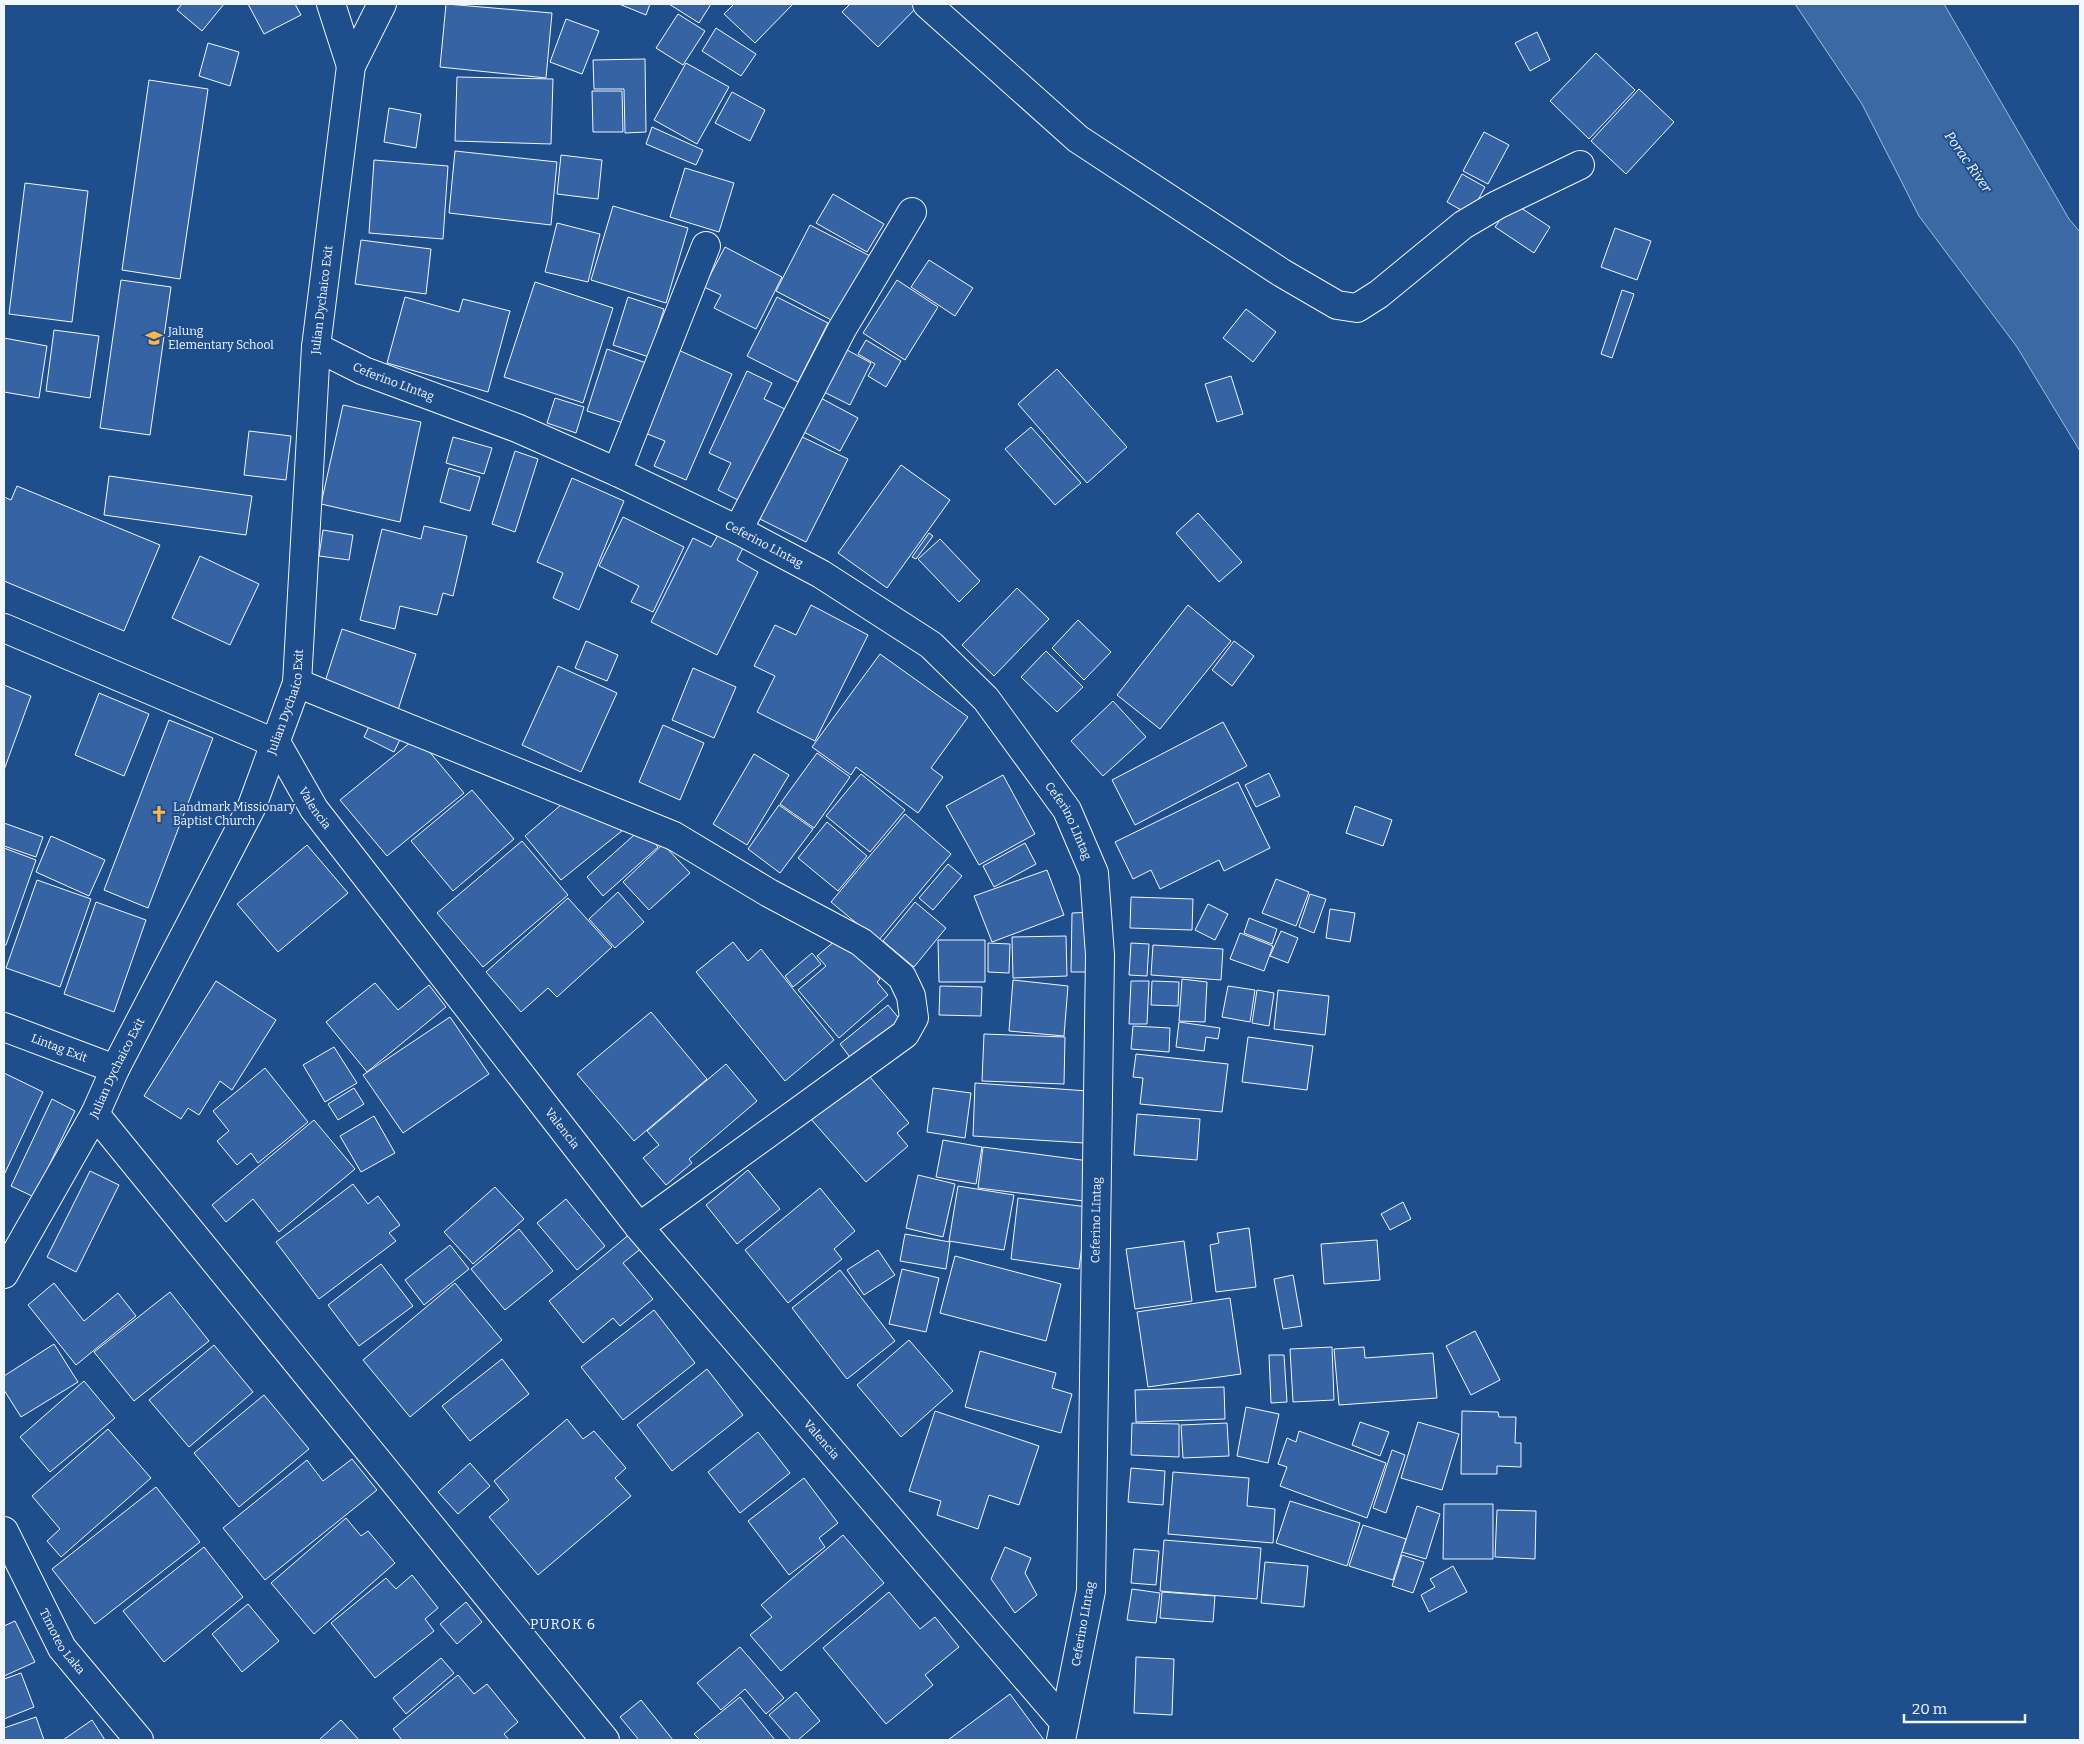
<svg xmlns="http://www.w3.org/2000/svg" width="2084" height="1744" font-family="Bitter,serif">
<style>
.water{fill:#3b69a3;stroke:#a8bbd7}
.building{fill:#3563a3;stroke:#f2f6ff}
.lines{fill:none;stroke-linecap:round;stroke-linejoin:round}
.minor-casing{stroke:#f2f6ff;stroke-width:30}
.minor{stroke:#1f4e8c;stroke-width:28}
.labels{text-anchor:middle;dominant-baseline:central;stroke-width:4;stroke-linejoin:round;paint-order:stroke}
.street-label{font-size:12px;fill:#f2f6ff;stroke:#1f4e8c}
.poi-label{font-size:12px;fill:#f2f6ff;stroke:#1f4e8c;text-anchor:start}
.water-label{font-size:14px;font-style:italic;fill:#f2f6ff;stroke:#1f4e8c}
.neighbourhood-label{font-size:14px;letter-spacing:1px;fill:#f2f6ff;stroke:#1f4e8c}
</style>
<rect width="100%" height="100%" fill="#1f4e8c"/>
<!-- water -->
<path class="water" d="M1795,4h149l125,215 11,13v219l-63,-104 -98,-131 -57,-112z"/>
<!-- building -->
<g class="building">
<path d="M182,4h42l-22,27 -25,-21z"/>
<path d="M248,4h47l6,11 -37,19z"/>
<path d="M446,4l106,9 -6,65 -106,-11z"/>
<path d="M619,4h31l-4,11z"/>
<path d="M669,4h42l-12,19z"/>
<path d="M734,4h59l-38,39 -31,-29z"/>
<path d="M850,4h70l-42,43 -36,-35z"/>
<path d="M678,14l27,17 -22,34 -27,-17z"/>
<path d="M566,19l33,12 -17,43 -32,-12z"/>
<path d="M716,28l40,26 -15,22 -39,-25z"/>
<path d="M1537,32l13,28 -20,11 -15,-28z"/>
<path d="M208,43l31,9 -9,34 -31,-10z"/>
<path d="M1596,53l39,37 -46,49 -39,-38z"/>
<path d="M645,59l1,73 -21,1 -1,-44h-30l-1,-29z"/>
<path d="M686,63l43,24 -32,57 -43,-24z"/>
<path d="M457,77l96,2 -2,65 -96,-3z"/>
<path d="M149,80l59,9 -28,190 -58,-9z"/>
<path d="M1639,89l35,33 -48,52 -35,-33z"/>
<path d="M592,91h30l1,41h-30z"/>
<path d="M732,92l33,18 -15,31 -35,-18z"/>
<path d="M389,108l32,6 -5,34 -32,-6z"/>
<path d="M652,127l51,23 -7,15 -50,-21z"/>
<path d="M1484,132l25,13 -21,39 -25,-13z"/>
<path d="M455,151l102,11 -6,63 -102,-12z"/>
<path d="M561,155l41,5 -4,39 -41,-5z"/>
<path d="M374,160l74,6 -5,73 -74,-6z"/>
<path d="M685,168l49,15 -15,49 -49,-15z"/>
<path d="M1462,174l23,13 -15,28 -23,-13z"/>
<path d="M25,183l63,8 -16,131 -63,-8z"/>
<path d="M833,194l51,30 -17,28 -51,-29z"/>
<path d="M1512,202l38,25 -16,26 -39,-26z"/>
<path d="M613,206l75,22 -22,75 -75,-23z"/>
<path d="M557,223l43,11 -12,48 -43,-10z"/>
<path d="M810,225l64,33 -35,66 -63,-33z"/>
<path d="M1615,228l36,13 -14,39 -36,-13z"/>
<path d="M361,240l70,9 -5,45 -71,-10z"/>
<path d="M725,247l57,30 -26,52 -42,-21 7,-13 -17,-8z"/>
<path d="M929,260l44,28 -18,28 -44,-29z"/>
<path d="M121,280l50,7 -21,148 -50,-7z"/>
<path d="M897,280l41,27 -33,53 -42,-27z"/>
<path d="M535,282l78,26 -30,95 -79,-26z"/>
<path d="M1622,290l12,4 -22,64 -11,-4z"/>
<path d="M405,297l54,15 4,-13 47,12 -22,81 -101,-29z"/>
<path d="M628,297l36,12 -15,48 -36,-12z"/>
<path d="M777,297l51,26 -30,59 -51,-26z"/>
<path d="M1246,309l30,23 -23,30 -30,-24z"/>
<path d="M54,330l45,6 -9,62 -44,-7z"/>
<path d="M4,338l43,8 -8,52 -35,-6z"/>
<path d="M866,340l35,21 -15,26 -18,-11 7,-12 -17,-10z"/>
<path d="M838,345l33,18 -21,42 -34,-17z"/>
<path d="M607,349l42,15 -20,61 -42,-14z"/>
<path d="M676,349l56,25 -46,106 -32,-14 11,-25 -25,-10z"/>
<path d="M1057,369l70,78 -40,36 -69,-79z"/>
<path d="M747,371l25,12 -8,16 21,10 -43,93 -24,-12 13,-27 -22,-10z"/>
<path d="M1231,376l12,38 -26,8 -12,-38z"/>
<path d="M817,396l41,22 -18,33 -40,-21z"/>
<path d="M555,398l29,9 -8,26 -29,-10z"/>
<path d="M343,405l78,17 -21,100 -79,-18z"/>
<path d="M1031,427l50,56 -26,22 -50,-56z"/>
<path d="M249,431l42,5 -5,44 -42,-5z"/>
<path d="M796,434l52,25 -42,83 -50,-25z"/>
<path d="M453,437l39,11 -8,26 -38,-11z"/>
<path d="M515,451l23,8 -23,73 -23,-8z"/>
<path d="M901,465l49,35 -63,88 -49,-35z"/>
<path d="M449,468l31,9 -10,34 -30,-9z"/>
<path d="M109,476l143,20 -6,39 -142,-20z"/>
<path d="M572,478l52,23 -45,109 -26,-12 10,-25 -26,-11z"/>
<path d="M17,486l143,59 -36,86 -120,-50v-84l7,3z"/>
<path d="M1198,513l44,49 -23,20 -43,-49z"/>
<path d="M623,517l61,30 -31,65 -22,-10 8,-16 -40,-20z"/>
<path d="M424,526l43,10 -14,60 -10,-3 -6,22 -37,-9 -5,23 -35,-9 22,-91 39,10z"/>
<path d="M323,530l30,5 -4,25 -30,-4z"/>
<path d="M929,533l4,3 -17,23 -4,-2z"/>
<path d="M718,535l25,13 -6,12 21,12 -41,83 -66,-33 42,-84 18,9z"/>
<path d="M940,539l40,42 -21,21 -41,-43z"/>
<path d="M200,556l59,28 -29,61 -58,-27z"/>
<path d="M1017,588l32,31 -55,57 -32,-31z"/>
<path d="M811,605l57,30 -53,106 -58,-29 18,-36 -21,-10 21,-41 21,10z"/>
<path d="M1188,605l43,36 -71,88 -43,-34z"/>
<path d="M1078,620l33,32 -27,28 -32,-32z"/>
<path d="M342,629l74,25 -18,56 -74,-25z"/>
<path d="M586,641l32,14 -11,26 -32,-13z"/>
<path d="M1234,641l20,15 -22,30 -20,-16z"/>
<path d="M1046,651l37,36 -26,25 -36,-35z"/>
<path d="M880,654l88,63 -37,51 12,9 -25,36 -62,-46 -5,8 -39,-28z"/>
<path d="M558,666l59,27 -36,79 -59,-27z"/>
<path d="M693,668l43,19 -22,51 -42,-18z"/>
<path d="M4,685l27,11 -27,74z"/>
<path d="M99,693l50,21 -25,62 -49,-21z"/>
<path d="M1113,701l33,36 -43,39 -32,-35z"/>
<path d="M374,716l30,15 -10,21 -30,-15z"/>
<path d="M169,720l44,18 -65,170 -44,-18z"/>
<path d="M1223,722l24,44 -112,59 -23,-45z"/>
<path d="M663,725l41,18 -24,57 -41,-18z"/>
<path d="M417,737l47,56 -77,63 -47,-56z"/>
<path d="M817,753l33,24 -36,51 -34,-24z"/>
<path d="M754,754l35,21 -42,70 -34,-21z"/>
<path d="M1269,773l11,23 -24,11 -11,-22z"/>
<path d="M861,774l44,36 -35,42 -44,-36z"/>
<path d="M1003,775l32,59 -56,31 -33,-59z"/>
<path d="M1238,782l32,66 -46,23 -5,-11 -59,29 -9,-19 -18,9 -18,-37z"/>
<path d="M472,790l42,49 -61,52 -42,-50z"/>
<path d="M562,804l61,26 -62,50 -36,-44z"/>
<path d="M779,805l34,24 -33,44 -32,-24z"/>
<path d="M1355,806l37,14 -9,26 -37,-13z"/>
<path d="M905,814l46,40 -73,87 -47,-39z"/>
<path d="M827,822l40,34 -29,35 -40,-33z"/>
<path d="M4,823l39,14 -7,20 -32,-11z"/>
<path d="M642,828l16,19 -55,49 -16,-19z"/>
<path d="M51,836l54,24 -16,36 -53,-24z"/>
<path d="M522,841l46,54 -85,72 -46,-54z"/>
<path d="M1025,843l11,21 -42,23 -11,-21z"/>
<path d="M663,844l27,29 -41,37 -26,-28z"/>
<path d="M307,845l41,48 -70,59 -41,-48z"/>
<path d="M4,848l32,12 -30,85h-2z"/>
<path d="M948,864l14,12 -29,34 -14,-12z"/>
<path d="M1047,870l17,45 -72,27 -18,-46z"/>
<path d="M1276,879l33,13 -13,34 -34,-13z"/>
<path d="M37,880l54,19 -31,88 -54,-19z"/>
<path d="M618,892l26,30 -29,26 -26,-29z"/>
<path d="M1310,894l16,5 -12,34 -15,-6z"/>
<path d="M1131,897l62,2 -1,31 -62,-2z"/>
<path d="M568,898l44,49 -55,50 -9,-9 -27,24 -35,-40z"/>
<path d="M96,902l50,18 -32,92 -50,-18z"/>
<path d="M915,902l31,26 -32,39 -31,-26z"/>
<path d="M1208,904l20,10 -13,26 -20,-10z"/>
<path d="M1330,909l25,4 -5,29 -24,-4z"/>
<path d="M1095,912v60h-24l1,-59z"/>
<path d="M1249,918l28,11 -5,15 -28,-11z"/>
<path d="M1281,931l17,7 -10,25 -18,-7z"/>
<path d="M1240,933l33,13 -9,25 -34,-12z"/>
<path d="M842,935l38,44 -3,3 11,13 -49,43 -41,-48 28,-24 -9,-10z"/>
<path d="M1066,936l1,40 -54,2 -1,-41z"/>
<path d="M938,940h47v42h-46z"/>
<path d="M733,942l15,19 13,-12 73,91 -49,41 -89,-109z"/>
<path d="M988,943l22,1 -1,29 -21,-1z"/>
<path d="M1131,943l18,1 -2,32 -18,-1z"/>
<path d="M1153,945l70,4 -2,31 -70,-5z"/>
<path d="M812,953l9,11 -28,23 -8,-11z"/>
<path d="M1182,979l25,3 -2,40 -26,-1z"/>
<path d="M1013,980l55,6 -4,50 -55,-5z"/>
<path d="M216,981l60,39 -44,70 -12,-9 -21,34 -11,-7 -7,11 -37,-23z"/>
<path d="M1131,981h18l-2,43h-18z"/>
<path d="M1152,981l27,1 -1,24 -27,-1z"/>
<path d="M375,983l23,27 31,-25 17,22 -79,65 -41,-50z"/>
<path d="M940,986l42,1 -1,29 -42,-1z"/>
<path d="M1228,986l27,4 -5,32 -28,-5z"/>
<path d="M1257,990l17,3 -5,33 -17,-3z"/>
<path d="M1278,990l51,6 -4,39 -51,-6z"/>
<path d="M888,1005l13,16 -49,39 -12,-16z"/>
<path d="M651,1012l56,67 -73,62 -57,-67z"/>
<path d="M450,1017l39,57 -86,59 -40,-58z"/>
<path d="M1179,1022l41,6 -2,11 -12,-2 -2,14 -28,-4z"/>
<path d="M1133,1026l37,2 -1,24 -38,-3z"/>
<path d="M984,1034l81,3 -1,47 -82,-3z"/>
<path d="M1248,1037l65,9 -6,44 -65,-8z"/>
<path d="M334,1047l23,36 -32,19 -22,-37z"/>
<path d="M1136,1054l92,10 -6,48 -82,-8 3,-26 -10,-1z"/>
<path d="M726,1064l31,37 -68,58 3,4 -26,22 -23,-27 16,-13 -12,-14z"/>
<path d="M265,1068l43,54 -50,41 -7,-10 -14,12 -20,-24 12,-10 -16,-20z"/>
<path d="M864,1070l45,53 -12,10 11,13 -42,36 -56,-64z"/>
<path d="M4,1073l39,19 -39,83z"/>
<path d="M975,1083l113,8 -4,52 -111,-7z"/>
<path d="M354,1088l10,16 -26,16 -10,-16z"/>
<path d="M933,1088l38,5 -6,45 -38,-6z"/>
<path d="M52,1099l23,12 -41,86 -23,-11z"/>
<path d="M1137,1114l63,5 -3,41 -63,-5z"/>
<path d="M374,1116l21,37 -34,19 -21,-36z"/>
<path d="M314,1120l41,49 -76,63 -26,-33 -27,23 -14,-17z"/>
<path d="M943,1140l39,7 -6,37 -40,-7z"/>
<path d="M983,1147l106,14 -5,40 -106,-13z"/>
<path d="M748,1170l32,39 -43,35 -31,-39z"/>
<path d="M90,1171l29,14 -43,87 -29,-15z"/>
<path d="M918,1175l37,9 -12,53 -37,-9z"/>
<path d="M353,1184l15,20 10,-8 22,29 -11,8 7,8 -77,58 -43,-57z"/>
<path d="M958,1186l56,9 -10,55 -55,-9z"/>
<path d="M495,1187l29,32 -51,45 -29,-32z"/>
<path d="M820,1188l35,43 -21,18 8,10 -54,44 -43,-53z"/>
<path d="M1018,1198l69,9 -8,62 -68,-10z"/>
<path d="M566,1199l39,47 -28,24 -40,-47z"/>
<path d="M1403,1202l8,17 -21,11 -9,-16z"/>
<path d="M1249,1228l7,59 -40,5 -6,-47 9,-2 -2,-10z"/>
<path d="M519,1229l34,42 -48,39 -34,-41z"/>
<path d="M631,1233l12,14 -20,16 30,36 -33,27 -7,-8 -30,25 -34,-42z"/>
<path d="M905,1234l45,8 -4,27 -46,-8z"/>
<path d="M1377,1240l3,40 -56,4 -3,-40z"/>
<path d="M1184,1241l8,60 -57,8 -9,-60z"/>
<path d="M450,1245l19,24 -45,36 -19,-25z"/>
<path d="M878,1250l17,25 -31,20 -17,-25z"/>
<path d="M955,1256l106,28 -15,57 -106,-28z"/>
<path d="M381,1264l32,42 -54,40 -31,-41z"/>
<path d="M902,1269l37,9 -13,54 -37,-8z"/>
<path d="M840,1270l55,71 -48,38 -55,-71z"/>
<path d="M1293,1275l9,51 -19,3 -9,-50z"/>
<path d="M54,1283l30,38 34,-28 18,23 -60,49 -48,-60z"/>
<path d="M455,1283l47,57 -92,77 -47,-57z"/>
<path d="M170,1292l39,49 -75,60 -40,-49z"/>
<path d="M1230,1298l11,76 -93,13 -11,-75z"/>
<path d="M654,1310l41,53 -72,57 -42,-53z"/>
<path d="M1475,1331l25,49 -29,15 -25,-49z"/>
<path d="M909,1340l44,51 -52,46 -44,-52z"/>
<path d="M54,1344l24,38 -57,35 -17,-27v-14z"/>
<path d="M214,1345l39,47 -64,55 -40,-47z"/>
<path d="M1332,1347l2,53 -41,2 -3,-53z"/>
<path d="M1364,1347l1,11 68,-5 4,45 -98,7 -5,-56z"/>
<path d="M980,1351l76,22 -4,15 20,6 -11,39 -96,-26z"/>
<path d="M1269,1355h15l3,47 -16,1z"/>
<path d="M502,1359l27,35 -59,47 -28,-35z"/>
<path d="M707,1369l36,46 -71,56 -35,-46z"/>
<path d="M84,1381l31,37 -65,54 -30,-35z"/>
<path d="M1224,1387l1,32 -89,3 -1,-32z"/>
<path d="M264,1395l45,54 -70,58 -45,-54z"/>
<path d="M1246,1407l33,7 -11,49 -31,-7z"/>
<path d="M935,1411l104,35 -20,59 -30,-10 -11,34 -41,-14 4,-14 -32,-10z"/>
<path d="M1462,1411l36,1 1,5h17l-1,26h6v24l-24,-1v8h-36z"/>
<path d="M567,1419l16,20 11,-8 32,37 -11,10 16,18 -93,79 -49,-58 20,-17 -15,-19z"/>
<path d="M1360,1422l29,10 -9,24 -28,-11z"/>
<path d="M1418,1422l41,12 -17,56 -41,-12z"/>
<path d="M1132,1423l47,1v33l-48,-2z"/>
<path d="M1227,1423l2,33 -46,2 -2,-33z"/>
<path d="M108,1429l43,49 -90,79 -14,-16 13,-12 -28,-33z"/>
<path d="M1299,1431l87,32 -19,55 -87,-32 7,-19 -9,-3 9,-26 9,4z"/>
<path d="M758,1432l32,41 -50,40 -32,-41z"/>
<path d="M1392,1450l13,5 -19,58 -13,-5z"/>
<path d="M352,1459l25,31 -112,90 -42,-52 84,-68 16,21z"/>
<path d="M470,1463l20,23 -32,28 -20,-22z"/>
<path d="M1131,1468l34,3 -2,34 -35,-3z"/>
<path d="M1173,1472l76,6 -2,28 28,3 -2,34 -105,-9z"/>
<path d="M804,1478l34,45 -19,15 6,9 -36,28 -41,-54z"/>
<path d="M156,1487l44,55 -105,82 -43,-55z"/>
<path d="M1290,1501l70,22 -13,43 -71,-23z"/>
<path d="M1444,1504h49v55h-50z"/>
<path d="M1417,1506l23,8 -14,45 -24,-7z"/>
<path d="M1497,1510l39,1 -1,48 -40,-2z"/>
<path d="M346,1518l15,18 7,-5 27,32 -81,71 -43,-51z"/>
<path d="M1363,1525l43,14 -13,41 -44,-14z"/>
<path d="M843,1535l41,48 -103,88 -31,-36 22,-18 -11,-12z"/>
<path d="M1164,1540l97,8 -4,51 -97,-8z"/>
<path d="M204,1547l39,50 -79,65 -41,-51z"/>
<path d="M1005,1547l26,11 -6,15 12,22 -22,18 -24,-34z"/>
<path d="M1134,1549l25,2 -3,34 -25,-2z"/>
<path d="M1402,1555l22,7 -11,31 -21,-7z"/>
<path d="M1265,1562l43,4 -4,41 -43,-4z"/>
<path d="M1453,1566l14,26 -38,20 -8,-17 14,-8 -5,-8z"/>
<path d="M412,1575l26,33 -13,11 9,12 -59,47 -44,-55 55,-45 10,11z"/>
<path d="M1132,1589l28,4 -4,30 -29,-3z"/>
<path d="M889,1592l31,37 15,-12 24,30 -34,28 8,10 -47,39 -63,-76z"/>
<path d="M1162,1592l53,4 -2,26 -53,-4z"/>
<path d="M466,1602l16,20 -25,22 -17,-20z"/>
<path d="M248,1604l31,37 -37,31 -30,-38z"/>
<path d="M15,1621l20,41 -31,14v-50z"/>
<path d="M740,1647l44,51 -18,16 -21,-25 -24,21 -24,-27z"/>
<path d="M1136,1657l38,2 -2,56 -38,-2z"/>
<path d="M441,1658l13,15 -48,41 -13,-16z"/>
<path d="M21,1673l13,34 -30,12v-40z"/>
<path d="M458,1675l16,19 13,-10 31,38 -14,12 5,6h-107l-9,-11z"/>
<path d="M796,1692l24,29 -22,19h-7l-22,-25z"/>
<path d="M1010,1694l34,46h-96z"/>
<path d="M740,1697l35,43h-75l-6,-6z"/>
<path d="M641,1700l32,40h-34l-19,-23z"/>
<path d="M36,1717l8,23h-40v-12z"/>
<path d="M92,1720l13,20h-42z"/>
<path d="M341,1720l18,20h-38l-1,-1z"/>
</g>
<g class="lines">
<!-- minor casing -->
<g class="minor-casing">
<g id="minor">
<path d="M331,4l20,62"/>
<path d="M927,4l151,135 204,134 55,32 20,3 22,-14 84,-69 34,-20 83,-40"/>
<path id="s1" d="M316,347l48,24 153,57 100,44 121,58 83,44 110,71 55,54 81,111 27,63 6,82 -9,636 -30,149"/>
<path d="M617,472l89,-226"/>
<path d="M738,530l104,-201 70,-117"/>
<path id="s2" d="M4,628l273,116 37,65 325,418 425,495"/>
<path d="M297,683l377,153 95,57 92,49 41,35 9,19 3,22 -9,16 -266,193"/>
<path id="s3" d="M4,1027l111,42"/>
<path d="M95,1114l510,626"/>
<path id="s4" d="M4,1274l91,-160 20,-45 137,-263 45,-123 19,-336 35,-281 31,-62"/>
<path id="s5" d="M4,1531l58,117 77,92"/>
</g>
</g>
<!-- minor -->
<use href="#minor" class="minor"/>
</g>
<!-- icons -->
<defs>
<g id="school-bare" transform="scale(1.35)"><path d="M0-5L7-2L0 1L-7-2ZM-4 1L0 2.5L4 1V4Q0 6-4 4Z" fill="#ffb74d" stroke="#1f4e8c" stroke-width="2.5" paint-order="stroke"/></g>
<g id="church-bare" transform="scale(1.35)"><path d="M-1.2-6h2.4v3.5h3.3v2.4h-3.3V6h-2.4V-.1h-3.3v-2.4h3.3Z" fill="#ffb74d" stroke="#1f4e8c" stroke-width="2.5" paint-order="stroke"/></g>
</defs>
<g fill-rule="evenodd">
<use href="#school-bare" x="154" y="338"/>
<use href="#church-bare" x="159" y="814"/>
</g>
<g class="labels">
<!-- street labels -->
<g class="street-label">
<text stroke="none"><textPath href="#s4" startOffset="1045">Julian Dychaico Exit</textPath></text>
<text stroke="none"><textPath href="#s1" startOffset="85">Ceferino LIntag</textPath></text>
<text stroke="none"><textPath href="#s1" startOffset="490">Ceferino LIntag</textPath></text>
<text stroke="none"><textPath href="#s4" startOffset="640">Julian Dychaico Exit</textPath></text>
<text stroke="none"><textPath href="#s2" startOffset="371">Valencia</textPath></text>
<text stroke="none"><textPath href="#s1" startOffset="910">Ceferino LIntag</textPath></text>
<text stroke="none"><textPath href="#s3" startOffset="59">Lintag Exit</textPath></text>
<text stroke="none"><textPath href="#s4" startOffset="235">Julian Dychaico Exit</textPath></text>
<text stroke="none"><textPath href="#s2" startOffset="776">Valencia</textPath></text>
<text transform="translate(1096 1220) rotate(-89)">Ceferino LIntag</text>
<text stroke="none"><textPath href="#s2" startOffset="1181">Valencia</textPath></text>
<text transform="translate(1083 1624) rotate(-80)">Ceferino LIntag</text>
<text stroke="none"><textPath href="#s5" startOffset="125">Timoteo Laka</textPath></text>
</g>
<!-- poi labels -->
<g class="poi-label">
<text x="168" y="331">Jalung<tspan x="168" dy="14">Elementary School</tspan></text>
<text x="173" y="807">Landmark Missionary<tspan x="173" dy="14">Baptist Church</tspan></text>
</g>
<!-- water labels -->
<g class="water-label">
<text transform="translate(1968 162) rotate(55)">Porac River</text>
</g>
<!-- neighbourhood labels -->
<g class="neighbourhood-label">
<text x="563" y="1624">PUROK 6</text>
</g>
</g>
<!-- border -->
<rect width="2084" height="1744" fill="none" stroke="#f2f6ff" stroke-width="10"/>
<!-- scale -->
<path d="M1904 1714v8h121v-8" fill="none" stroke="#f2f6ff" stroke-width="2.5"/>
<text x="1912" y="1714" font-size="15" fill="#f2f6ff" stroke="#1f4e8c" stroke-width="4" paint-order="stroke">20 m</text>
</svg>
